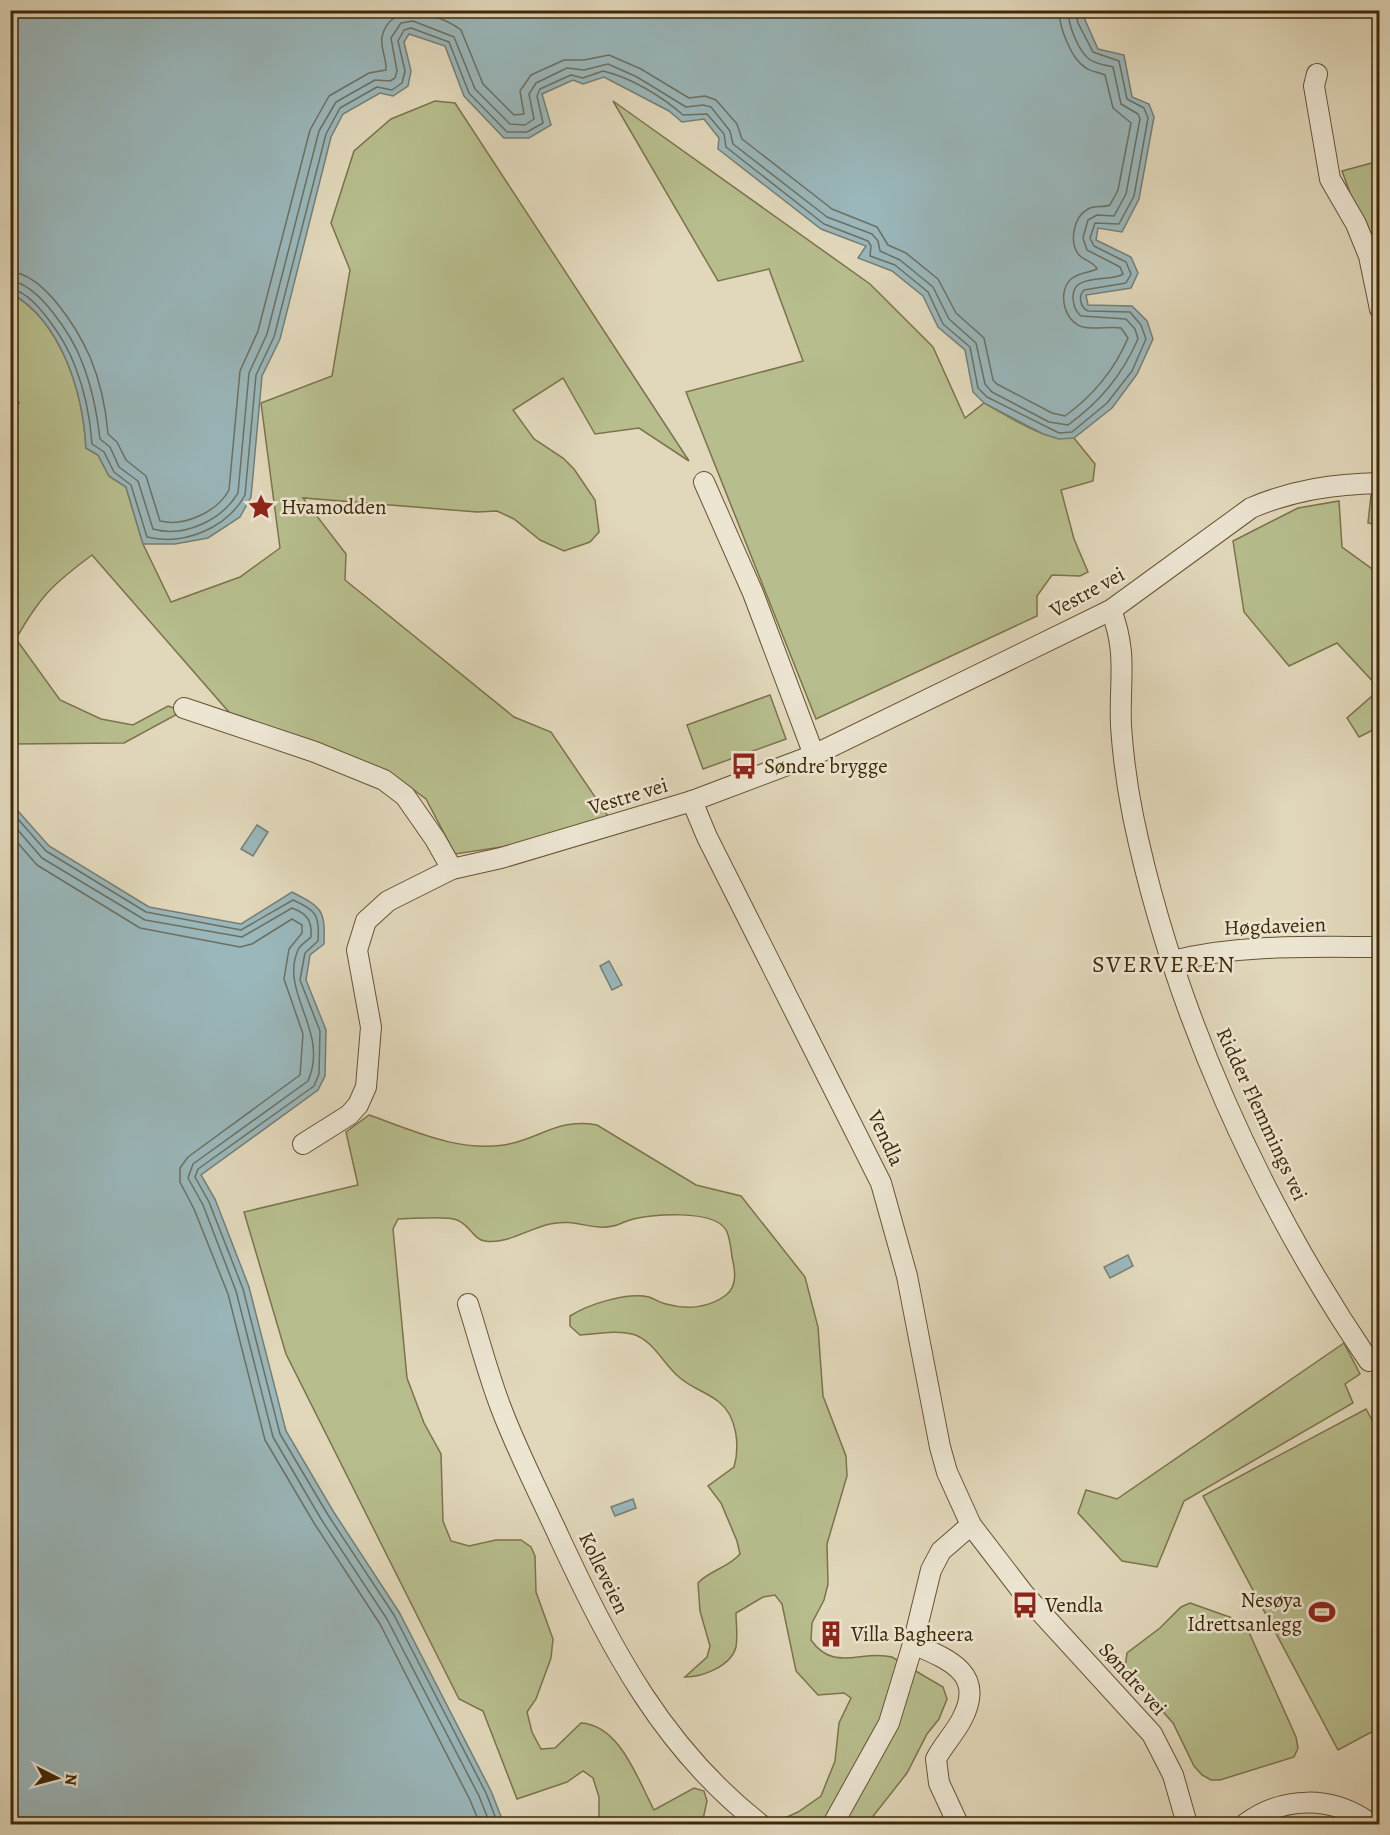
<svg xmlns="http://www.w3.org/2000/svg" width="1390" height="1835" font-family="Alegreya,serif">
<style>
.green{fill:#b7bd8d;stroke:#7c734a;stroke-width:1.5}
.water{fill:#9ab7bb;stroke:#767e73;stroke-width:1.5}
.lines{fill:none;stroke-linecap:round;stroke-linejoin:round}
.shore{stroke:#6d7060;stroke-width:1.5}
.minor-casing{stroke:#685433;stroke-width:22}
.minor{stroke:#ece5d2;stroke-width:20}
.labels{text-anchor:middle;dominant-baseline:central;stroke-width:5;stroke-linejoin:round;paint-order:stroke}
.poi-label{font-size:21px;fill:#402906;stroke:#ece5d2;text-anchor:start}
.street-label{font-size:21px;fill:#402906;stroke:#ece5d2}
.quarter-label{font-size:24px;letter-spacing:1.5px;fill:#402906;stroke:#ece5d2}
</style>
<rect width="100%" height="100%" fill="#e1d7ba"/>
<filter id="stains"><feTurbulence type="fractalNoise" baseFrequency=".00333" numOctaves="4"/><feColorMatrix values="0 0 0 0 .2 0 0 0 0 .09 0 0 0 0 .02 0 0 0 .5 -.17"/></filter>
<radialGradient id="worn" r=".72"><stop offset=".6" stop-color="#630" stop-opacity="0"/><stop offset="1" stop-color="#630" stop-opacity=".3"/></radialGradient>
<!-- green -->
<g class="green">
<path d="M435,101l20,2 234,358 -50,-33 -44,6 -32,-56 -50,32 21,29 29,19 11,11 21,31 4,32 -9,10 -26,9 -24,-11 -26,-21 -17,-8 -20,1 -174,-14 43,56 -1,26 169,137 37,15 57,84 -79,27 -74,11 -29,-55 -30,-22 -161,-58 -143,-164c-39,29 -52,41 -76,84l44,61 41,19 32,6 35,-19 15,5 -59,32 -113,1 -1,-340 10,-1 -9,-2v-108c51,29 72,100 75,155l12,7 11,21 17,11 17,57 28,58 69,-25 40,-29 -19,-145 71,-27 18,-106 -19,-47 23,-72 37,-32z"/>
<path d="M613,101l257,183 63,63 32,71 19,-15c27,14 58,38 90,35l21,26 -2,17 -32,9 13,49 14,33 -8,4 -28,-1 -15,21v20l-221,103 -130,-327 117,-31 -34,-92 -51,12z"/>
<path d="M1379,161v111l-37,-101z"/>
<path d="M1371,495l8,1v29l-11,-2z"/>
<path d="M1339,501l3,46 37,27v114l-42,-45 -48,23 -45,-54 -11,-71 65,-33z"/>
<path d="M1379,690v37l-20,10 -12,-19z"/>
<path d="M770,695l16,44 -83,30 -16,-44z"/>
<path d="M369,1115c43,15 88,37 135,30 37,-6 51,-27 93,-20l99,60 45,11 64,81 13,50 5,69 23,60 1,20 -20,68 1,40 -4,16 -12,23 -1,17c23,33 51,9 81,17l51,30 4,12 -8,20 -12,15 -20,39 -40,51h-90l3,-4 18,-8 23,-16 14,-35 4,-38 12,-25 -7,-5 -26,2 -22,-24 -14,-67 -7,-9 -12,2 -27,16c0,10 2,23 0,34 -5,19 -33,30 -51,30l22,-20 3,-11 -10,-35 -2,-28c12,-13 30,-15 42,-29l-3,-13 -16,-38 -13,-17 26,-19c6,-21 3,-51 -15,-65 -12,-10 -28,-14 -40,-25 -16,-13 -25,-37 -47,-43 -17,-4 -35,0 -52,1l-10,-9v-10c19,-12 57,-24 79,-19 6,2 11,6 17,7 21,6 43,4 60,-9 12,-9 9,-26 6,-38 -1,-8 -2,-20 -6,-27 -12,-21 -76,-16 -96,-10 -5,1 -11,5 -17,6 -21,5 -38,-8 -63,-2 -20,4 -44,21 -65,17 -11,-1 -15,-16 -28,-21 -12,-5 -44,-1 -59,-1l-5,10 14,149 17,45 17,31 2,67 8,20 18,5 27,-6h25l10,7 4,9 1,36 17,47 -2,19 -15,41 -9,13 5,20 9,17 14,-1 26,-25c39,2 57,57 73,87l40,-22 10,3 3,10 -5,23h-103v-27l-6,-19 -10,-7 -16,11 -50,17 -34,-88 -24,-12 -173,-345 -42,-142 114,-27 -12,-53z"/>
<path d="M1344,1343l16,31 -15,10 8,19 -169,98 -27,66 -35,-6 -44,-48 8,-23 31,9z"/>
<path d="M1366,1409l14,25 -1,294 -41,22 -135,-254z"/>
<path d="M1190,1603l45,16 13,11 48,107 2,11 -4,9 -74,23h-9l-9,-5 -8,-9 -21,-43 -48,-54 2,-16 33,-25 21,-21z"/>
</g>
<!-- water -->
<g class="water">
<path d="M10,11h1071l17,38 26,6 8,42 17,7 5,13 -15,82 -17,33 -24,-4 -2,12 35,17 7,16 -7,15 -45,7 2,10 44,1 15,15 6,18 -16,35 -25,34 -38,30 -15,1 -16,-5 -59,-31 -11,-11 -8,-42 -27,-23 -15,-31 -31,-25 -34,-13 8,-12 -45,-17 -103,-80 1,-11 -15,-19 -22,3 -13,-11 -65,-34 -21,7 -10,-4 -31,14 9,31 -22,13h-25l-40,-42 -19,-50 -36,-12 -5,8 7,29 -3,15 -15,10 -13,-3 -37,21 -12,23 -51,202 -18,37 -11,121 -11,20 -32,21 -33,6h-32l-17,-57 -17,-11 -11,-21 -12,-7c-3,-55 -24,-126 -75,-155z"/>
<path d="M10,802l39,44 100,61 92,17 51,-32c31,16 33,18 32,52l-14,11 -4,25 20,50 -1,46 -7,14 -117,85 14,24 34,88 37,144 47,80 66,101 92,179 13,33h-493z"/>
<path d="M257,825l11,7 -15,24 -12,-7z"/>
<path d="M609,961l13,24 -10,5 -12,-24z"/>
<path d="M1128,1255l5,11 -23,12 -6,-11z"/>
<path d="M633,1499l3,9 -21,8 -4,-9z"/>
</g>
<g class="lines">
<!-- shore -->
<g class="shore">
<path d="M10,272c34,1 68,58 80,85 10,24 16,52 18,77l9,8 9,18 20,16 14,45c24,6 57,-9 69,-31l11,-119 18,-40 52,-201 19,-34 40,-23 17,-3c1,-11 -6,-22 -4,-33 8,-37 57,-24 79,-7l22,54 31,31 10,-1 -4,-23 11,-16 33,-15h20l25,-5 32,14 48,29 16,-2 11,4 21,24 5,15 90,70 45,18 11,18 18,8 32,26 18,34 28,25 9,42 4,4 55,29 13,3c29,-21 49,-45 63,-78l-7,-10c-12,-2 -26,2 -38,-1 -19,-5 -26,-35 -12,-48 8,-7 18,-6 26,-10 -3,-7 -12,-8 -18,-14 -10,-12 -6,-38 9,-46 7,-4 15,-1 22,-4l8,-15 13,-67 -18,-15 -8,-33c-6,-3 -13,-3 -19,-7 -15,-9 -27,-41 -27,-58"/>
<path d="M10,281c29,2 63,57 72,81 10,25 15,51 18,77l10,8 9,20 19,14 15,48c31,9 69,-9 85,-36l11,-120 18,-39 52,-203 17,-29 39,-22 15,1 5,-3 2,-7 -6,-33 10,-15 12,-2 41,16 21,52 35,35 15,1 9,-6 -5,-25 7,-11 31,-15 17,2 24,-6 29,13 49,30 17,-2 8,2 19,24 3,13 94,73 45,17 6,7 2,10 20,9 33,27 16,32 27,24 9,41 7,8 57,30 19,3c33,-24 54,-50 70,-86l-3,-10 -9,-10 -45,-3c-6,-5 -7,-10 -8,-17 -2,-27 36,-16 50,-25l-3,-7 -33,-17 -4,-12 5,-18 9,-5 17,1 12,-22 14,-75 -2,-5 -17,-10 -8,-37c-7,-2 -18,-3 -24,-8 -11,-9 -21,-34 -21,-49"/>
<path d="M10,289c25,2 57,55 65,77 10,25 15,51 17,78l12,8 10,20 17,13 16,52c37,9 80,-9 98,-42l11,-120 18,-38 52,-203 14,-26 37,-21 15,3 10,-7 3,-12 -7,-30 6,-11 7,-2 38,14 20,51 38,39h20l16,-9 -6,-27 3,-7 31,-14 12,3 20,-7c27,6 60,26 80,44l24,-1 17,20 2,13 98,77 44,17 3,5 -1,10 25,9 33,27 15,32 27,23 8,41 9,9 72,36 13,-1 35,-29 25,-32 14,-32 -5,-14 -11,-13 -42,-1c-8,-4 -10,-15 -4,-21l42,-7 5,-9 -5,-12 -32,-16 -4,-8 5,-15 24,1 15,-28 14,-78 -4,-10 -17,-9 -8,-38 -26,-9 -15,-29 -3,-13"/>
<path d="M10,810l36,41 100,61 95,18 52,-30c23,10 27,15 25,41l-13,12 -5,27 20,51 -1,43 -5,12 -116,83 -3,8 14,25 34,87 37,145 48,81 66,100 92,178 12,31"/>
<path d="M10,821l32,37 103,62 97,17 50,-29c16,6 20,13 19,29 -4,4 -11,8 -13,13 -19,43 32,81 10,131l-115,83 -5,14 15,27 33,86 37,146 48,82 66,100 92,177 11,28"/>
<path d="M10,834l27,31 103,63 100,19 12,-3 40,-25 10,6v8l-13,16 -5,30 19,55 -3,41 -112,82 -8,11v14l14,27 34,85 37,146 49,83 66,101 90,176 10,24"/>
</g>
<!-- minor casing -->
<g class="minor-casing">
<g id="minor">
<path d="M1317,74l-3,12 16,93 26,45 13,32 11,53"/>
<path d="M704,482l49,111 61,162"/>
<path d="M1111,610c17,44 8,71 10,116 2,30 6,60 12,90 40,193 126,383 236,545l11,-6"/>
<path d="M184,708l131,44 69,28 21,16 30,43 17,30"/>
<path d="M692,801l15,36 174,346 26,93 33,171 7,25 24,53 53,69 128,140 21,41 14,49"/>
<path d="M1173,961c67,-17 138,-14 207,-14"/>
<path d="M303,1144l46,-29 9,-10 8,-18 5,-60 -14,-77 9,-29 22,-20 64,-32 49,-11 191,-57 122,-46 297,-145 140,-102c42,-18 83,-24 129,-25"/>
<path d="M468,1304c11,35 20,70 33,104 17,45 40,89 60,133 51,109 102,207 199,283"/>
<path d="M913,1644c35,15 73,29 49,75 -7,14 -19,26 -26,40l3,24 19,41"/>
<path d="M833,1824l56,-101 24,-79 18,-74 10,-19 30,-26"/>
<path d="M1245,1824c38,-28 87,-29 126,0"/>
</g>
</g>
<!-- minor -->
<use href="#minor" class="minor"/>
</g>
<!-- icons -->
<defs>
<g id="sight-bare" transform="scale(2.07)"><path d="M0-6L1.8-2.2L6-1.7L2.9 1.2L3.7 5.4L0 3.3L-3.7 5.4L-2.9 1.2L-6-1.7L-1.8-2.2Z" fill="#8f2418" stroke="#ece5d2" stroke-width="2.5" paint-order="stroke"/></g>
<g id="bus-bare" transform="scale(2.07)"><path d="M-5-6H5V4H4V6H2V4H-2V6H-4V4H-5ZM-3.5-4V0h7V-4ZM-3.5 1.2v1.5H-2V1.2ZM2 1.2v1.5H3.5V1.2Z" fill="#8f2418" stroke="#ece5d2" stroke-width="2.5" paint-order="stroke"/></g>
<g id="stadium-bare" transform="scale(2.07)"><path d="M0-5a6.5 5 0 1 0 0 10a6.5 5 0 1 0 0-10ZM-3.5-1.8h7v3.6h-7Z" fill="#8f2418" stroke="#ece5d2" stroke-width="2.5" paint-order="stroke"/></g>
<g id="building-bare" transform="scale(2.07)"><path d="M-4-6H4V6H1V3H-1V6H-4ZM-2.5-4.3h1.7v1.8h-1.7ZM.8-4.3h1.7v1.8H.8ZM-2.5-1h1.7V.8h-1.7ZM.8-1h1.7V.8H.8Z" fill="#8f2418" stroke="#ece5d2" stroke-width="2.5" paint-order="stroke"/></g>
</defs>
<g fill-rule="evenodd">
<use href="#sight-bare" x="261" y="507"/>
<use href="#bus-bare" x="744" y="766"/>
<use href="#bus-bare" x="1025" y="1605"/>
<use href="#stadium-bare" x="1322" y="1612"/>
<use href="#building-bare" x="831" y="1634"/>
</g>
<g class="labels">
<!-- poi labels -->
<g class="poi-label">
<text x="281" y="507">Hvamodden</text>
<text x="764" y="766">Søndre brygge</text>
<text x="1302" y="1600" text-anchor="end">Nesøya<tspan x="1302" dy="24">Idrettsanlegg</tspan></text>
<text x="1045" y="1605">Vendla</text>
<text x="851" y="1634">Villa Bagheera</text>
</g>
<!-- street labels -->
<g class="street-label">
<text transform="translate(1087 592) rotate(-29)">Vestre vei</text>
<text transform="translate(628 796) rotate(-17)">Vestre vei</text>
<text transform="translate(1275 926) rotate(-2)">Høgdaveien</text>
<text transform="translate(1262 1114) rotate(65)">Ridder Flemmings vei</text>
<text transform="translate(886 1138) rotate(65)">Vendla</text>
<text transform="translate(604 1573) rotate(64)">Kolleveien</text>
<text transform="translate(1133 1679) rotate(48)">Søndre vei</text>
</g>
<!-- quarter labels -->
<g class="quarter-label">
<text x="1164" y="964">SVERVEREN</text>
</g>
</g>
<!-- margin -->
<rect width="1390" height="1835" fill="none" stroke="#e1d7ba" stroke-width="36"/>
<rect x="12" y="12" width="1366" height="1811" fill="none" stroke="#402906" stroke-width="3"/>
<rect x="18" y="18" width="1354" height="1799" fill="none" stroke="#402906" stroke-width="1.5"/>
<!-- north arrow -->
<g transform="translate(57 1778) rotate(96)" stroke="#ece5d2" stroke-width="4.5" paint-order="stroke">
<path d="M0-4.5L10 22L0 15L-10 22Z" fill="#402906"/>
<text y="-9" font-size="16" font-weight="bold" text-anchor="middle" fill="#402906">N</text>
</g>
<rect width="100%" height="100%" filter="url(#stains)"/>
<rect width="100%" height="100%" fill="url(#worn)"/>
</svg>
